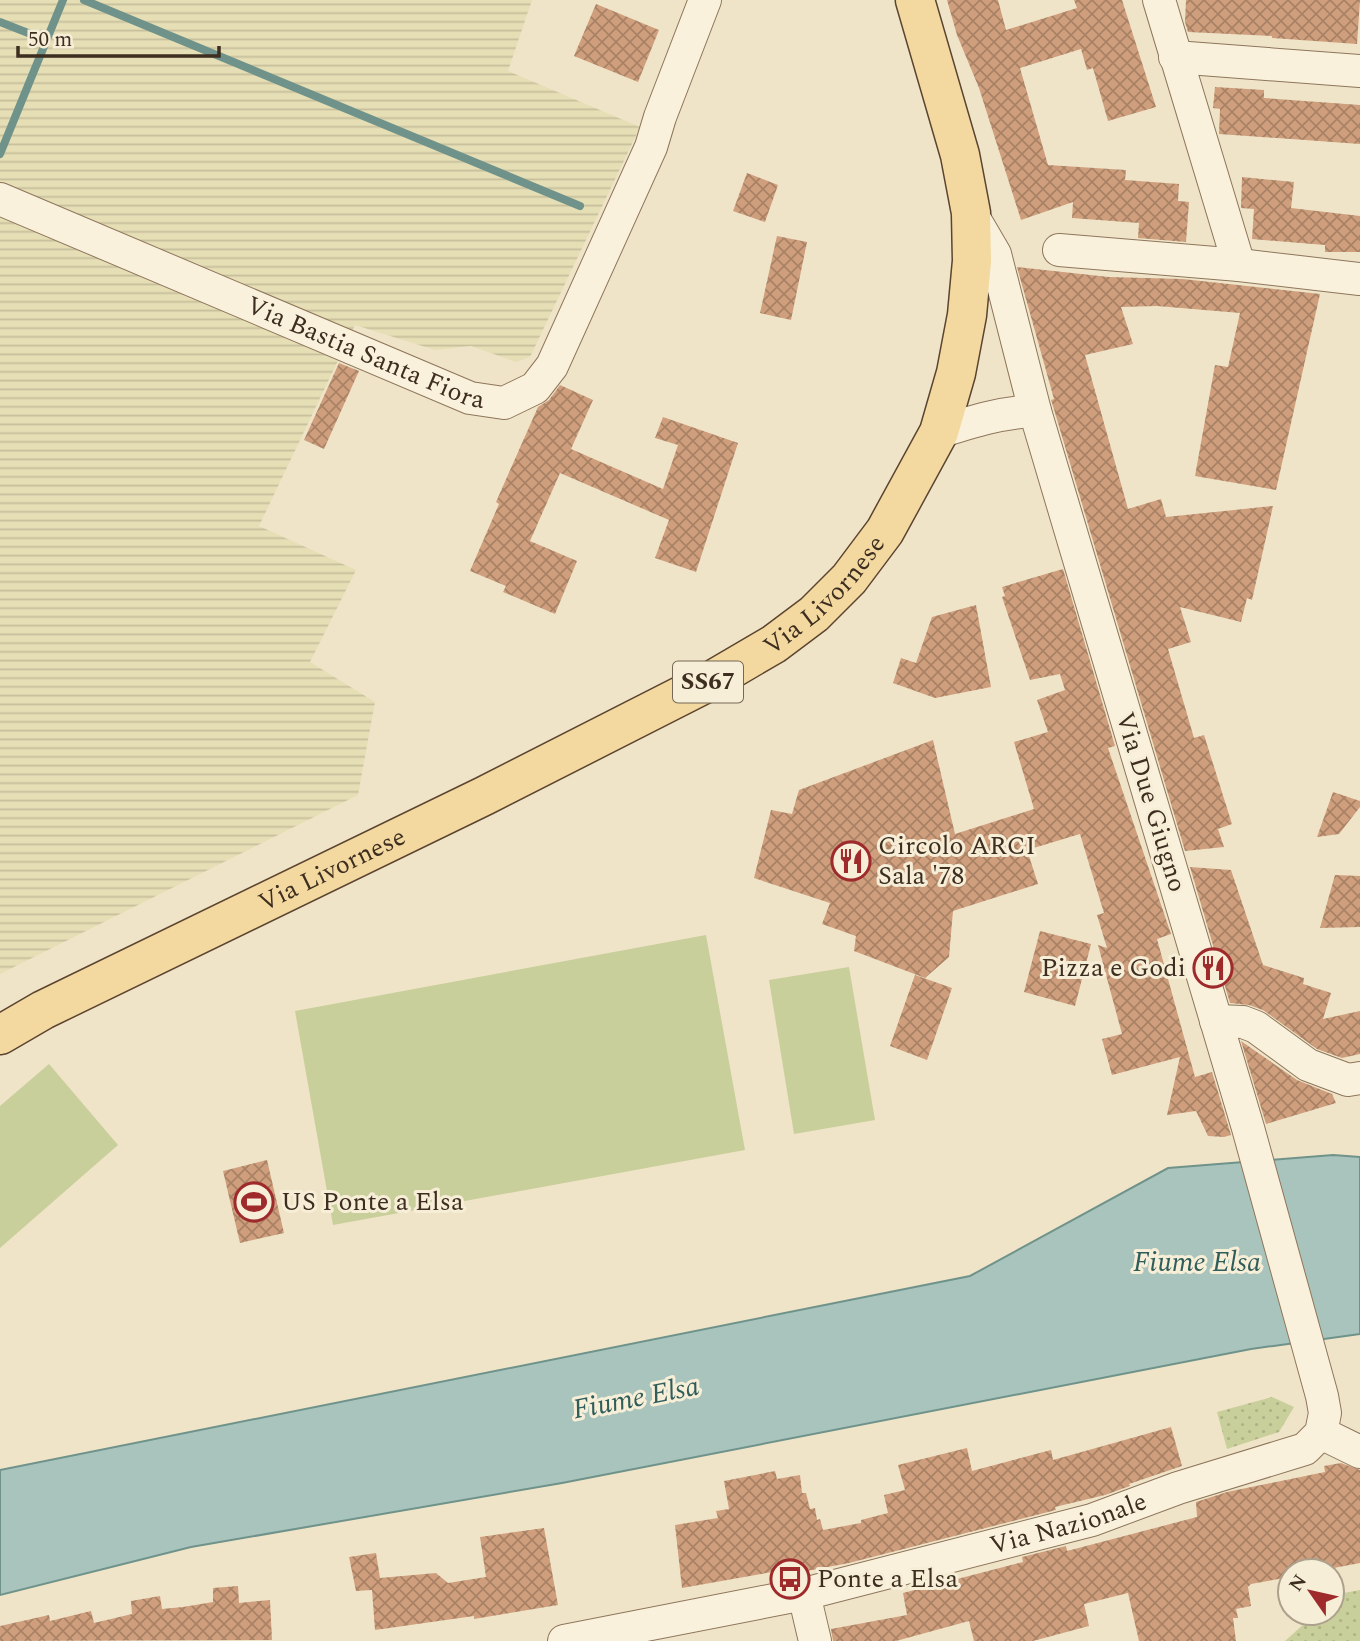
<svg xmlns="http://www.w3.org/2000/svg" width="1360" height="1641" font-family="Spectral,serif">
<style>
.farmland{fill:url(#farmland-rules)}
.green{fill:#c9cf9b}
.park{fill:url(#park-dots)}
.water{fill:#a9c4bc;stroke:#6f938a;stroke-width:2}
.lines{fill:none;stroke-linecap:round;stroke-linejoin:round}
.stream{stroke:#6f938a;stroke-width:8}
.building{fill:url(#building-cross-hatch)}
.minor-casing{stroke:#8d765c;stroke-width:34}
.primary-casing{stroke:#5b4430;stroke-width:41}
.minor{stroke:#faf1dc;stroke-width:32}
.primary{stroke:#f3d9a0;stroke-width:38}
.labels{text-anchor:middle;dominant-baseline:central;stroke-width:6;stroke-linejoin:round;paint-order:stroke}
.shield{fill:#f7eed8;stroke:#756857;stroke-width:2}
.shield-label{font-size:24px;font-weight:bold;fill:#3d2e20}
.street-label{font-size:26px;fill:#3d2e20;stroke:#f7eed8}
.poi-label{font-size:26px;fill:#3d2e20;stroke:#f7eed8;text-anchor:start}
.water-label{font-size:28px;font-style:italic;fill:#2f5d5a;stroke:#f7eed8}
</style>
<defs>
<pattern id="farmland-rules" width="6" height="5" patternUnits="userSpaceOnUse" patternTransform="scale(1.75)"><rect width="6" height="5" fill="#e6deb5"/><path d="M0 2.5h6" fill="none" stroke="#c6bf9b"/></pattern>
<pattern id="park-dots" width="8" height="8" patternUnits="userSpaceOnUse" patternTransform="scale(1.75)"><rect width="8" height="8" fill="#c9cf9b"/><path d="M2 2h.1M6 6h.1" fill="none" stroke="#aeb285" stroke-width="1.8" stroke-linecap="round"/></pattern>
<pattern id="building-cross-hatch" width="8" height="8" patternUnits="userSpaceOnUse" patternTransform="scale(1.75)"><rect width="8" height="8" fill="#cf9f7d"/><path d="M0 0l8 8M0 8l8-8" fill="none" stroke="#a98266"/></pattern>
</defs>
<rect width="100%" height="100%" fill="#f0e4c8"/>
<!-- farmland -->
<path class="farmland" d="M0,0h532l-24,71 132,56 -110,230 -14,5 -45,-16 -36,4 -80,-25 -96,201 97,44 -46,92 65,40 -17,93 -358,179z"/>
<!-- green -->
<g class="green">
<path d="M706,935l39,215 -412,75 -38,-214z"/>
<path d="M849,967l26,153 -81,14 -25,-154z"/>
<path d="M49,1064l69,81 -118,103v-142z"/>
</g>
<!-- park -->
<g class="park">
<path d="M1272,1397l22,10 -15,25 -52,17 -10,-37z"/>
<path d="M1360,1590v51h-75l31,-28h16v-14l6,-5z"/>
</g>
<!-- water -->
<path class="water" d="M1333,1155l27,2v177l-109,15 -689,134 -371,64 -191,48v-125l970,-194 198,-108z"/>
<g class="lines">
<!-- stream -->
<g class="stream">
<path d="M84,0l496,206"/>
<path d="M0,22l46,18"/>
<path d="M0,154l63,-154"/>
</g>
</g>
<!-- building -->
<g class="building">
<path d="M947,0h51l8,30 71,-22 -3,-8h48l34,107 -48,14 -15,-53 -6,2 -6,-21 -61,19 28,97 78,5 -1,10 54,4 -1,17 11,1 -3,40 -48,-4 1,-15 -67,-5 1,-16 -52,18 -42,-132 -22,-53z"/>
<path d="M1186,0h174l-3,44 -85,-6v-2l-84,-4 -3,-10z"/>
<path d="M596,4l63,26 -21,52 -64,-26z"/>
<path d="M1215,87l49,3v8l96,7v39l-141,-10 1,-25 -7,-1z"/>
<path d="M747,173l31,12 -13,37 -32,-11z"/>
<path d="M1242,177l52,5 -3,26 69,8v36h-35v-7l-73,-6 2,-30 -13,-1z"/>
<path d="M777,236l30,6 -16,78 -31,-7z"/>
<path d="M1017,267l92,10 74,2 137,15 -44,196 -81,-14 20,-111 13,2 12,-54 -83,-7 -36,1 12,37 -48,11 43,154 33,-10 5,18 107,-11 -21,94 -5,-2 -6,24 -61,-15 11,35 -23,7 26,89 10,-3 28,89 -14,5 6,18 -39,4 -132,-445 -2,-6 3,-1z"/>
<path d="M339,363l20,8 -35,78 -20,-9z"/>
<path d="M560,385l33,15 -22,49 92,40 15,-44 -23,-7 8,-21 75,26 -42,129 -41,-14 14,-38 -109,-47 -30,68 47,20 -22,53 -52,-22 3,-6 -36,-15 29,-67 -3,-2 42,-95 11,-7z"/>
<path d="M1063,569l52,177 -7,2 63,186 -14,5 38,138 17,-5 19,63 -7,2 -16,-1 -12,-25 -29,4 13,-58 -68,18 -10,-36 20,-5 -24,-89 9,3 -10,-33 7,-2 -24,-79 -53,16 11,34 -85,27 -4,46 -24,21 -71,-27 2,-15 -34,-12 8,-21 -76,-25 17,-68 21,4 7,-24 134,-50 22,94 79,-25 -20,-67 34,-10 -11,-32 28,-10 -5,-16 -30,6 -28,-83 3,-1 -3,-9z"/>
<path d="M976,605l15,82 -56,11 -42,-15 8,-25 15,5 16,-46z"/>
<path d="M1333,792l27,9v6l-21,27 -22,3z"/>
<path d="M1190,867l41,3 32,95 41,13 -1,6 28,9 -8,26 37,-8v43l-18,4 -25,-9 -54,-39 -14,-5 -19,-2z"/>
<path d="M1335,875l25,1v51l-40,1z"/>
<path d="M1040,931l51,13 -16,62 -51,-14z"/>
<path d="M915,975l37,13 -25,72 -37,-14z"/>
<path d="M1241,1041l56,39 35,14 4,9 -70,21z"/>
<path d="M267,1160l17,73 -44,10 -17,-72z"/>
<path d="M1171,1427l11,39 -53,18 1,2 -25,9 -50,12 1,3 -207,53 -53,10 -1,-5 -113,20 -7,-63 43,-7 -2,-7 13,-2 -5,-28 51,-10 2,8 23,-4 2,18h4l4,16 5,-1 2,12 3,-1 3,11 38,-7v-3l27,-7 -4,-18 21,-5 -7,-25 69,-17 5,23 79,-21 2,10z"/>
<path d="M1341,1463l19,7v93l-42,8h-28v6l-39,7 -3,3 3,19 -15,3 2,9h-5l3,23h-97l-11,-48 -44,11 5,22 -56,15h-59l-5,-20 -73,20h-63l-2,-12 76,-14 -4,-22 120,-31 -1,-5 44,-11 1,5 130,-34 -1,-15 31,-10 98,-20 -1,-6z"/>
<path d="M544,1528l14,77 -84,14v-3l-99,14 -3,-40 -16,1 -7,-34 27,-4 4,25 56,-5 12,10 38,-6 -6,-40z"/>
<path d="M238,1586l1,17 31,-3 2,40 -272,1v-15l49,-11 1,6 41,-10 3,12 38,-9 -1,-13 29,-5 2,13 21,-2 30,-5v-14z"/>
</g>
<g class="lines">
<!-- minor casing -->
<g class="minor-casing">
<g id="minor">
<path d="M1159,0l80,265"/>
<path d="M1175,57l185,14"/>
<path id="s1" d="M0,199l470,199 34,5 31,-15 17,-22 99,-219 9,-30 45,-117"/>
<path d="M1059,250l180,15 121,14"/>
<path d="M939,432c32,-10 63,-20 96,-21"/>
<path d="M1216,1021l27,1 13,5 52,38 40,15 12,-2"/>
<path d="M1321,1433l39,19"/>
<path d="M804,1594l11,47"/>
<path id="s2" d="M564,1641l240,-47 288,-74 86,-32 127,-39 16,-16 4,-20 -3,-17 -74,-268 -213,-717 -40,-157 -24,-41"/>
</g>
</g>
<!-- primary casing -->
<g class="primary-casing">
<g id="primary">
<path id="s3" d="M0,1035l43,-25 441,-214 232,-118 58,-34 40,-30 35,-35 36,-48 54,-99 17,-59 11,-58 5,-54 -1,-48 -11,-58 -45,-155"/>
</g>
</g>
<!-- minor -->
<use href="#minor" class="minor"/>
<!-- primary -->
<use href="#primary" class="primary"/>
</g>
<!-- icons -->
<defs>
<g id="restaurant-ring" transform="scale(2.0125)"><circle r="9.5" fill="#f7eed8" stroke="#9e2a2b" stroke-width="1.5"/><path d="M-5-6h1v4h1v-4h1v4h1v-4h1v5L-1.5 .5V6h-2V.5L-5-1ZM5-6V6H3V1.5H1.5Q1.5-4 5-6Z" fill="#9e2a2b"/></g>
<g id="stadium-ring" transform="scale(2.0125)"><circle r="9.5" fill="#f7eed8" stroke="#9e2a2b" stroke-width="1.5"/><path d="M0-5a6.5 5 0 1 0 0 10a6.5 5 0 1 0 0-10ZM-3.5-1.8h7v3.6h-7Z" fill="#9e2a2b"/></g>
<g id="bus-ring" transform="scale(2.0125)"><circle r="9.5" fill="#f7eed8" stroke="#9e2a2b" stroke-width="1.5"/><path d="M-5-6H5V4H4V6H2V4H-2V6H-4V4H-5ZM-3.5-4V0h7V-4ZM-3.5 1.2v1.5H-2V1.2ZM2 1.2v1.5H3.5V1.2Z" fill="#9e2a2b"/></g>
</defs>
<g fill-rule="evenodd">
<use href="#restaurant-ring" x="851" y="861"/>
<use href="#restaurant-ring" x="1213" y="968"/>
<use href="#stadium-ring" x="254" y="1202"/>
<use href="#bus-ring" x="790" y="1579"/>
</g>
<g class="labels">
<!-- shield labels -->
<rect class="shield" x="673" y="661.5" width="70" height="41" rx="5"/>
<g class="shield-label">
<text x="708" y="682">SS67</text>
</g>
<!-- street labels -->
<g class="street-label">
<text stroke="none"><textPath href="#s1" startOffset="397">Via Bastia Santa Fiora</textPath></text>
<text stroke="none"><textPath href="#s3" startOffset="938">Via Livornese</textPath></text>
<text transform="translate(1151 802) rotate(73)">Via Due Giugno</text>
<text stroke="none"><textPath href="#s3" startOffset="371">Via Livornese</textPath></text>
<text stroke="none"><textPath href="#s2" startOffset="518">Via Nazionale</textPath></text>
</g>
<!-- poi labels -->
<g class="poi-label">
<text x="878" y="846">Circolo ARCI<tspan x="878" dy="30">Sala '78</tspan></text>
<text x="1186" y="968" text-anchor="end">Pizza e Godi</text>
<text x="281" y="1202">US Ponte a Elsa</text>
<text x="817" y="1579">Ponte a Elsa</text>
</g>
<!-- water labels -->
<g class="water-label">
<text x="1197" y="1262">Fiume Elsa</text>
<text transform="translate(636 1398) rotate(-11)">Fiume Elsa</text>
</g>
</g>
<!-- north arrow -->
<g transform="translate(1311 1592) rotate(304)"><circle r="33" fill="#f7eed8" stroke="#ada18e" stroke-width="2"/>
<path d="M0-5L12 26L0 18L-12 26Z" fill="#9e2a2b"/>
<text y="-10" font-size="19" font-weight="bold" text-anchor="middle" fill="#3d2e20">N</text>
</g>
<!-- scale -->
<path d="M18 46v10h201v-10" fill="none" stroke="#3d2e20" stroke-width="3.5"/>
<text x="28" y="46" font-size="21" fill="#3d2e20" stroke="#f7eed8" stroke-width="5" paint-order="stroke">50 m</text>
</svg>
